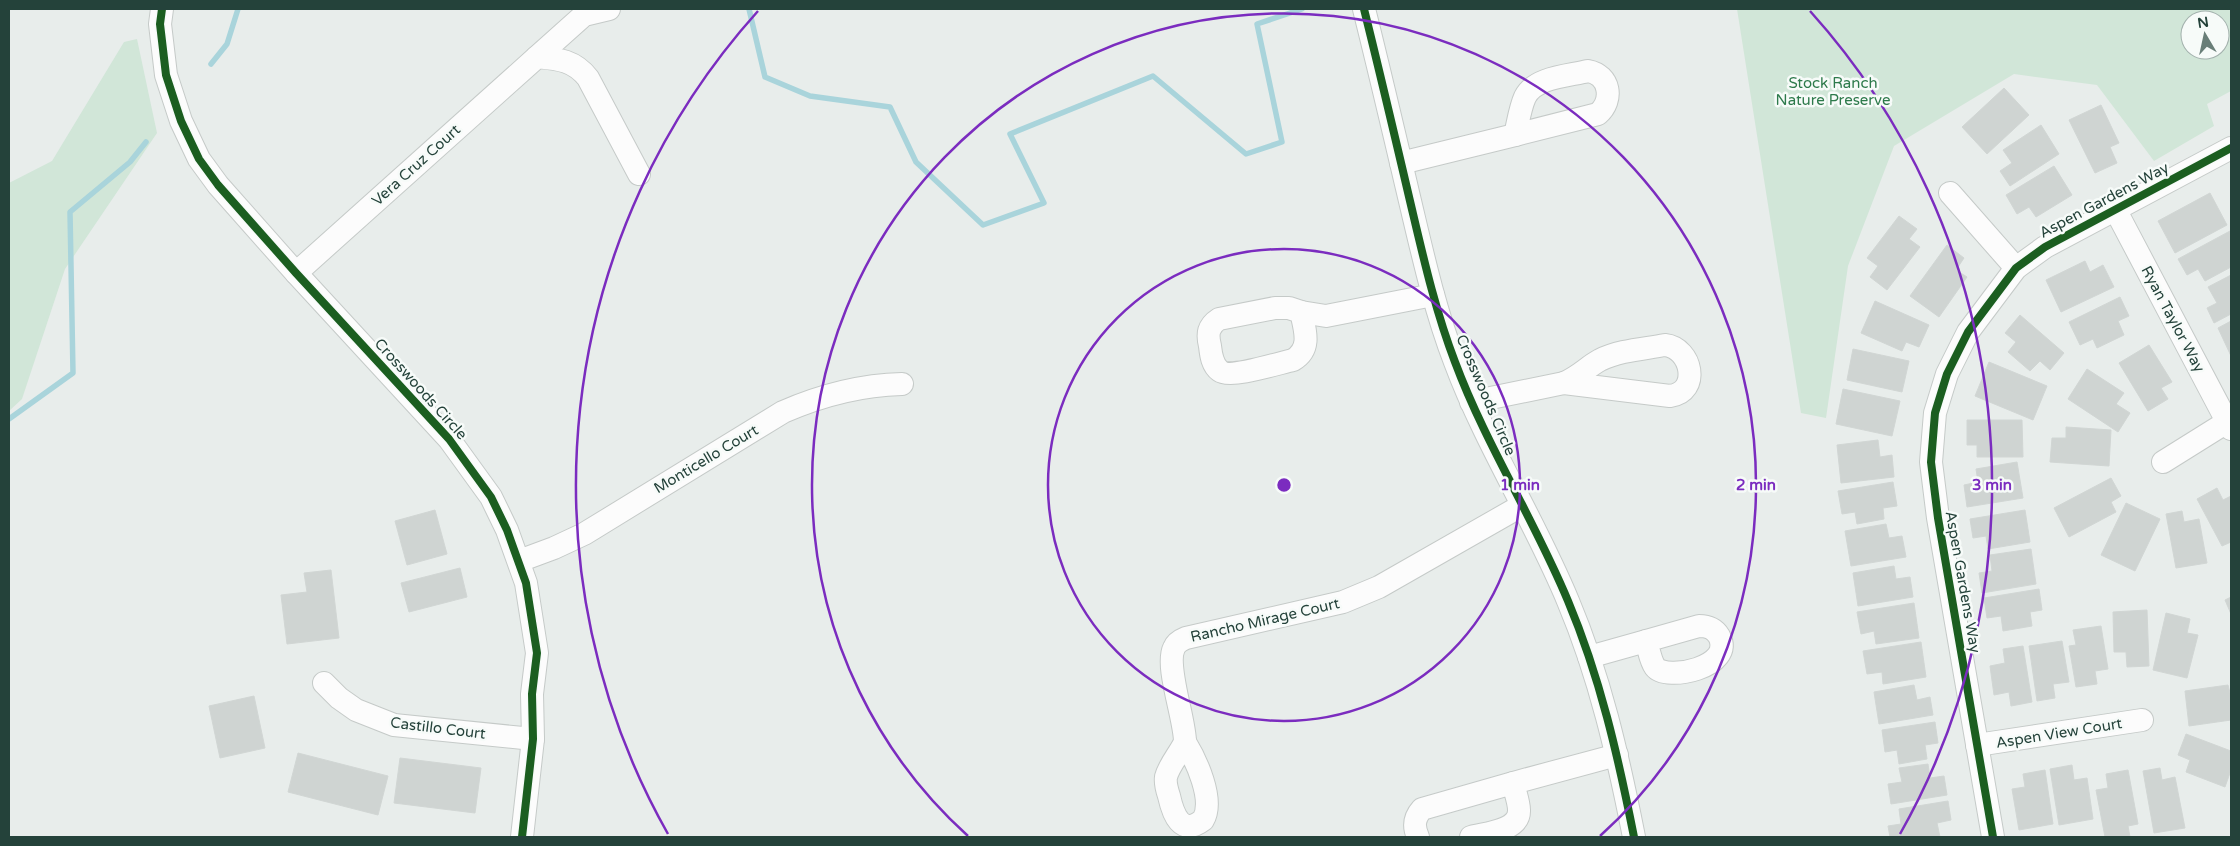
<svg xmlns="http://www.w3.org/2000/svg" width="2240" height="846" font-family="'Varela Round',sans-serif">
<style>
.green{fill:#d1e6d8;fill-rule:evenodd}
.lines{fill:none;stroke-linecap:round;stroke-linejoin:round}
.stream{stroke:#a9d4db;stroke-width:5.5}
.building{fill:#cfd4d2;stroke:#d1d6d4}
.street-casing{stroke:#c5cac8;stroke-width:24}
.street{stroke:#fcfcfc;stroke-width:22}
.cycleway-casing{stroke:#f7fbf9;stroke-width:11}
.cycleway{stroke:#1b5e20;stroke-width:8}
.ring{fill:none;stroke:#7b2cbf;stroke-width:2.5}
.labels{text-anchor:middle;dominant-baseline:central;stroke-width:5;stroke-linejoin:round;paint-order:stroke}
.park-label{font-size:15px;fill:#2d7a4b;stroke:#f7fbf9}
.street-label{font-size:15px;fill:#24423a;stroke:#f7fbf9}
.centre{fill:#7b2cbf;stroke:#f7fbf9;stroke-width:2.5}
.ring-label{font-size:15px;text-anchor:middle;font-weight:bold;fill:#7b2cbf;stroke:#f7fbf9;stroke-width:5;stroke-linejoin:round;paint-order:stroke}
</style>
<rect width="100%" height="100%" fill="#e8edeb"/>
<!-- green -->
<g class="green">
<path d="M1737,9h494v82l-24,13 7,22 -60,35 -57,-76 -83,-11 -120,72 -46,120 -22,152 -25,-5zM2190,20h30v30h-30z"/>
<path d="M137,39l20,94 -92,136 -43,130 -13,12v-228l43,-22 72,-119z"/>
</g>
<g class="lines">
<!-- stream -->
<g class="stream">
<path d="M749,9l16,68 45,19 80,11 26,55 67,63 61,-22 -34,-69 143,-58 93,78 36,-12 -25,-118 45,-15"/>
<path d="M211,64l16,-20 11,-35"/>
<path d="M9,419l64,-46 -3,-161 60,-50 16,-20"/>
</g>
</g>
<!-- building -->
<g class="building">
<path d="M2004,88l25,27 -42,39 -25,-27z"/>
<path d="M2101,105l18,38 -9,4 7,16 -22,10 -26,-53z"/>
<path d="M2041,125l18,29 -49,32 -10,-15 12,-8 -9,-13z"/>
<path d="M2054,166l18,29 -36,22 -7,-10 -12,7 -11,-19z"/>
<path d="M2210,193l17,32 -52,28 -17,-32z"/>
<path d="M1899,216l18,13 -8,10 11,8 -33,43 -17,-13 8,-11 -11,-8z"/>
<path d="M2230,231l1,36 -26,14 -7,-12 -11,6 -9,-16z"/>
<path d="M1947,245l17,13 -8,12 11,7 -28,40 -29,-21z"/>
<path d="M2085,261l5,11 13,-7 11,22 -53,25 -15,-32z"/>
<path d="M2231,275v39l-17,9 -7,-15 10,-5 -9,-16z"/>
<path d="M2120,297l9,19 -11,5 6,14 -27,13 -4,-9 -13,6 -11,-23z"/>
<path d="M1875,301l54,24 -10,22 -13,-5 -4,9 -41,-18z"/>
<path d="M2020,315l44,38 -14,17 -10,-9 -10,10 -22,-19 8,-10 -11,-9z"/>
<path d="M2231,321v35l-13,-28z"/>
<path d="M2149,345l23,37 -11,6 7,11 -20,12 -29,-48z"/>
<path d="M1853,349l56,12 -7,31 -55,-12z"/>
<path d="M1989,362l58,24 -14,34 -58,-24z"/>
<path d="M2087,369l37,24 -8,11 14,9 -12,19 -50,-33z"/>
<path d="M1843,389l57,12 -8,35 -56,-12z"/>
<path d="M1967,420h55l1,37h-46v-12h-10z"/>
<path d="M2066,427l45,3 -2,36 -59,-4 2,-24h14z"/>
<path d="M1878,440l2,17 12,-2 2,22 -53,6 -4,-38z"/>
<path d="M2017,462l6,36 -56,9 -3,-22 14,-3 -2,-13z"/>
<path d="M2111,478l10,18 -10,6 5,10 -47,25 -15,-29z"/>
<path d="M1893,482l4,24 -14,2 1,11 -27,5 -2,-12 -13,2 -4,-23z"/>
<path d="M2217,488l6,12 8,-4v46l-9,4 -25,-47z"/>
<path d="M2126,503l34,16 -25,52 -34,-16z"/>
<path d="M435,510l12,44 -40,11 -12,-44z"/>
<path d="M2025,510l5,32 -42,7 -2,-13 -13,2 -3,-19z"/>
<path d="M2182,511l2,11 15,-3 8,44 -31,5 -10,-54z"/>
<path d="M1886,524l3,14 13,-2 4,21 -55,9 -6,-35z"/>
<path d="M2031,549l5,35 -54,9 -3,-20 13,-2 -2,-16z"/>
<path d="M1894,566l2,13 14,-2 3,20 -55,9 -5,-33z"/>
<path d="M460,568l7,29 -58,15 -8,-29z"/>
<path d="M331,570l8,68 -52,6 -6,-49 26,-3 -3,-19z"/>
<path d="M2039,589l3,21 -12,2 2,14 -29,5 -2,-15 -14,2 -3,-20z"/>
<path d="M2231,597v17l-6,-14z"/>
<path d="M1914,603l5,35 -43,6 -2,-13 -13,3 -4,-22z"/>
<path d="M2147,610l2,56 -22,1 -1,-15h-12l-1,-40z"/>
<path d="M2166,613l24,6 -3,14 11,2 -11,43 -34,-8z"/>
<path d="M2101,626l7,43 -13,2 2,13 -21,3 -7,-41 7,-1 -3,-15z"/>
<path d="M2062,641l7,41 -16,2 2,14 -18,3 -8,-55z"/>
<path d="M1921,642l5,35 -43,7 -1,-12 -15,2 -4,-23z"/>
<path d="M2023,646l9,56 -21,4 -2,-14 -15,3 -4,-29 15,-3 -2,-14z"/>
<path d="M1914,685l3,15 13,-3 3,18 -54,9 -5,-32z"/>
<path d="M2228,685l3,12v23l-42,6 -4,-35z"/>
<path d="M254,696l11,52 -45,10 -11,-52z"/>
<path d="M1935,722l3,21 -13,2 2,14 -28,5 -2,-14 -12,2 -3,-22z"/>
<path d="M2186,734l45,17v19l-6,17 -39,-15 4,-12 -12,-5z"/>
<path d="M298,753l90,23 -10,39 -90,-23z"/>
<path d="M400,758l81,10 -6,45 -81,-10z"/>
<path d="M1928,764l2,14 14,-2 3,19 -56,9 -3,-20 14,-2 -3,-14z"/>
<path d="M2072,765l2,15 13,-2 6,41 -34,6 -9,-56z"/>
<path d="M2160,768l2,12 13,-3 10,51 -31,5 -11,-62z"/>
<path d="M2045,770l8,54 -34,6 -7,-41 13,-2 -2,-13z"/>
<path d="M2128,770l10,54 -10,2 2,11h-25l-9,-47 12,-2 -2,-14z"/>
<path d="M1948,801l3,19 -14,3 3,14h-50l-2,-11 13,-2 -2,-15z"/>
</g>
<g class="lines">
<!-- street casing -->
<g class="street-casing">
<g id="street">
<path d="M162,9l-2,15 6,51 15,46 18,38 19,26 78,88 153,166 42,58 16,33 19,53 11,70 -5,41 1,45 -11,98"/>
<path d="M1364,9c16,64 31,128 46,192 13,55 25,109 45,161 31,83 79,157 113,239 32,76 50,155 66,236"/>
<path d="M537,57l47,-42 25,-6"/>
<path d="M1588,71c22,4 26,29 10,43l-83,21c3,-12 5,-27 10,-38 10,-20 43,-21 63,-26z"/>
<path d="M1401,163l114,-28"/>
<path d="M1950,193l66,75"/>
<path d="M2115,209l116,220"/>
<path d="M296,273l241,-216c21,2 37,3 51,21l51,96"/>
<path d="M1275,308h14l12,4c4,18 11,37 -8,48 -14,3 -63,19 -73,11 -8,-6 -9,-16 -10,-25 -3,-12 -2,-20 9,-27z"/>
<path d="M1301,312l25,4 107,-21"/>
<path d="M1665,345c27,3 36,47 5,51l-106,-13c16,-7 23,-16 36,-23 20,-10 44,-11 65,-15z"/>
<path d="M1471,402l93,-19"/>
<path d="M2163,462l64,-40"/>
<path d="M519,561l35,-13 30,-14 199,-122c39,-17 76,-27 119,-28"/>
<path d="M1699,626c9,0 15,2 20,10 17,31 -53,46 -64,31 -5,-7 -6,-18 -9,-26z"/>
<path d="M1589,657l57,-16"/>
<path d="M324,683l15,15 17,12 38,15 139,14"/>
<path d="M1185,742c0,-23 -20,-76 -11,-94 2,-5 7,-8 12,-10l157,-36 36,-15 142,-81"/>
<path d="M1185,742c11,18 30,58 18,78 -22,17 -30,-6 -34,-24 -2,-6 -4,-13 -3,-19 3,-12 14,-24 19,-35z"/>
<path d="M1977,745l165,-25"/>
<path d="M1513,783l104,-28"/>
<path d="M1418,837c-5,-11 -4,-19 4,-28l91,-26c2,9 6,19 6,27 1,21 -33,23 -48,27"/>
<path d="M1993,837l-55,-319 -7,-56 4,-49 12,-39 21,-42 48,-64 29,-21 186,-99"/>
</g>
</g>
<!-- street -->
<use href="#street" class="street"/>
<!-- cycleway casing -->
<g class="cycleway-casing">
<g id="cycleway">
<path d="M162,9l-2,15 6,51 15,46 18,38 19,26 78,88 153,166 42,58 16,33 19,53 11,70 -5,41 1,45 -11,98"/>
<path d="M1364,9c16,64 31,128 46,192 13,55 25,109 45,161 31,83 79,157 113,239 32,76 50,155 66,236"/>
<path d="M1993,837l-55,-319 -7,-56 4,-49 12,-39 21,-42 48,-64 29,-21 186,-99"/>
</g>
</g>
<!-- cycleway -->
<use href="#cycleway" class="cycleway"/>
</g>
<!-- distance rings -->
<g class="ring">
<circle cx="1284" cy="485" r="236"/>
<path d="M968 836A472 472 0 1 1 1600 836"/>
<path d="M668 834A708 708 0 0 1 758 11M1810 11A708 708 0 0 1 1900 834"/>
</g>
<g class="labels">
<!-- park labels -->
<g class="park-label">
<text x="1833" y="83">Stock Ranch<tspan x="1833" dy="17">Nature Preserve</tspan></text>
</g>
<!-- street labels -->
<g class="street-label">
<text transform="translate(416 165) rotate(-42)">Vera Cruz Court</text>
<text transform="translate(2104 200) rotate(-28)">Aspen Gardens Way</text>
<text transform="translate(2173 319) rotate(62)">Ryan Taylor Way</text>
<text transform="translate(421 389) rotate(48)">Crosswoods Circle</text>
<text transform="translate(1486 395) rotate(67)">Crosswoods Circle</text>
<text transform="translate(706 459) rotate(-31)">Monticello Court</text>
<text transform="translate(1963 582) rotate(80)">Aspen Gardens Way</text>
<text transform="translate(1265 620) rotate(-13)">Rancho Mirage Court</text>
<text transform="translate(438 728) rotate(7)">Castillo Court</text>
<text transform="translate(2059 733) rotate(-9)">Aspen View Court</text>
</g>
</g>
<circle cx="1284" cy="485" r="8" class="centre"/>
<g class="ring-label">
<text x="1520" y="490">1 min</text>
<text x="1756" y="490">2 min</text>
<text x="1992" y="490">3 min</text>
</g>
<!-- border -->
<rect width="2240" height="846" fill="none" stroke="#24423a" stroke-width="20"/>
<!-- north arrow -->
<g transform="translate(2205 35) rotate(351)"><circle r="24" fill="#f7fbf9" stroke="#a3b1ad"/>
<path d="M0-4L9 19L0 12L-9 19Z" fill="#697e78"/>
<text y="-8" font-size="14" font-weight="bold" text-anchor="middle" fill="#24423a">N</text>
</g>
</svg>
